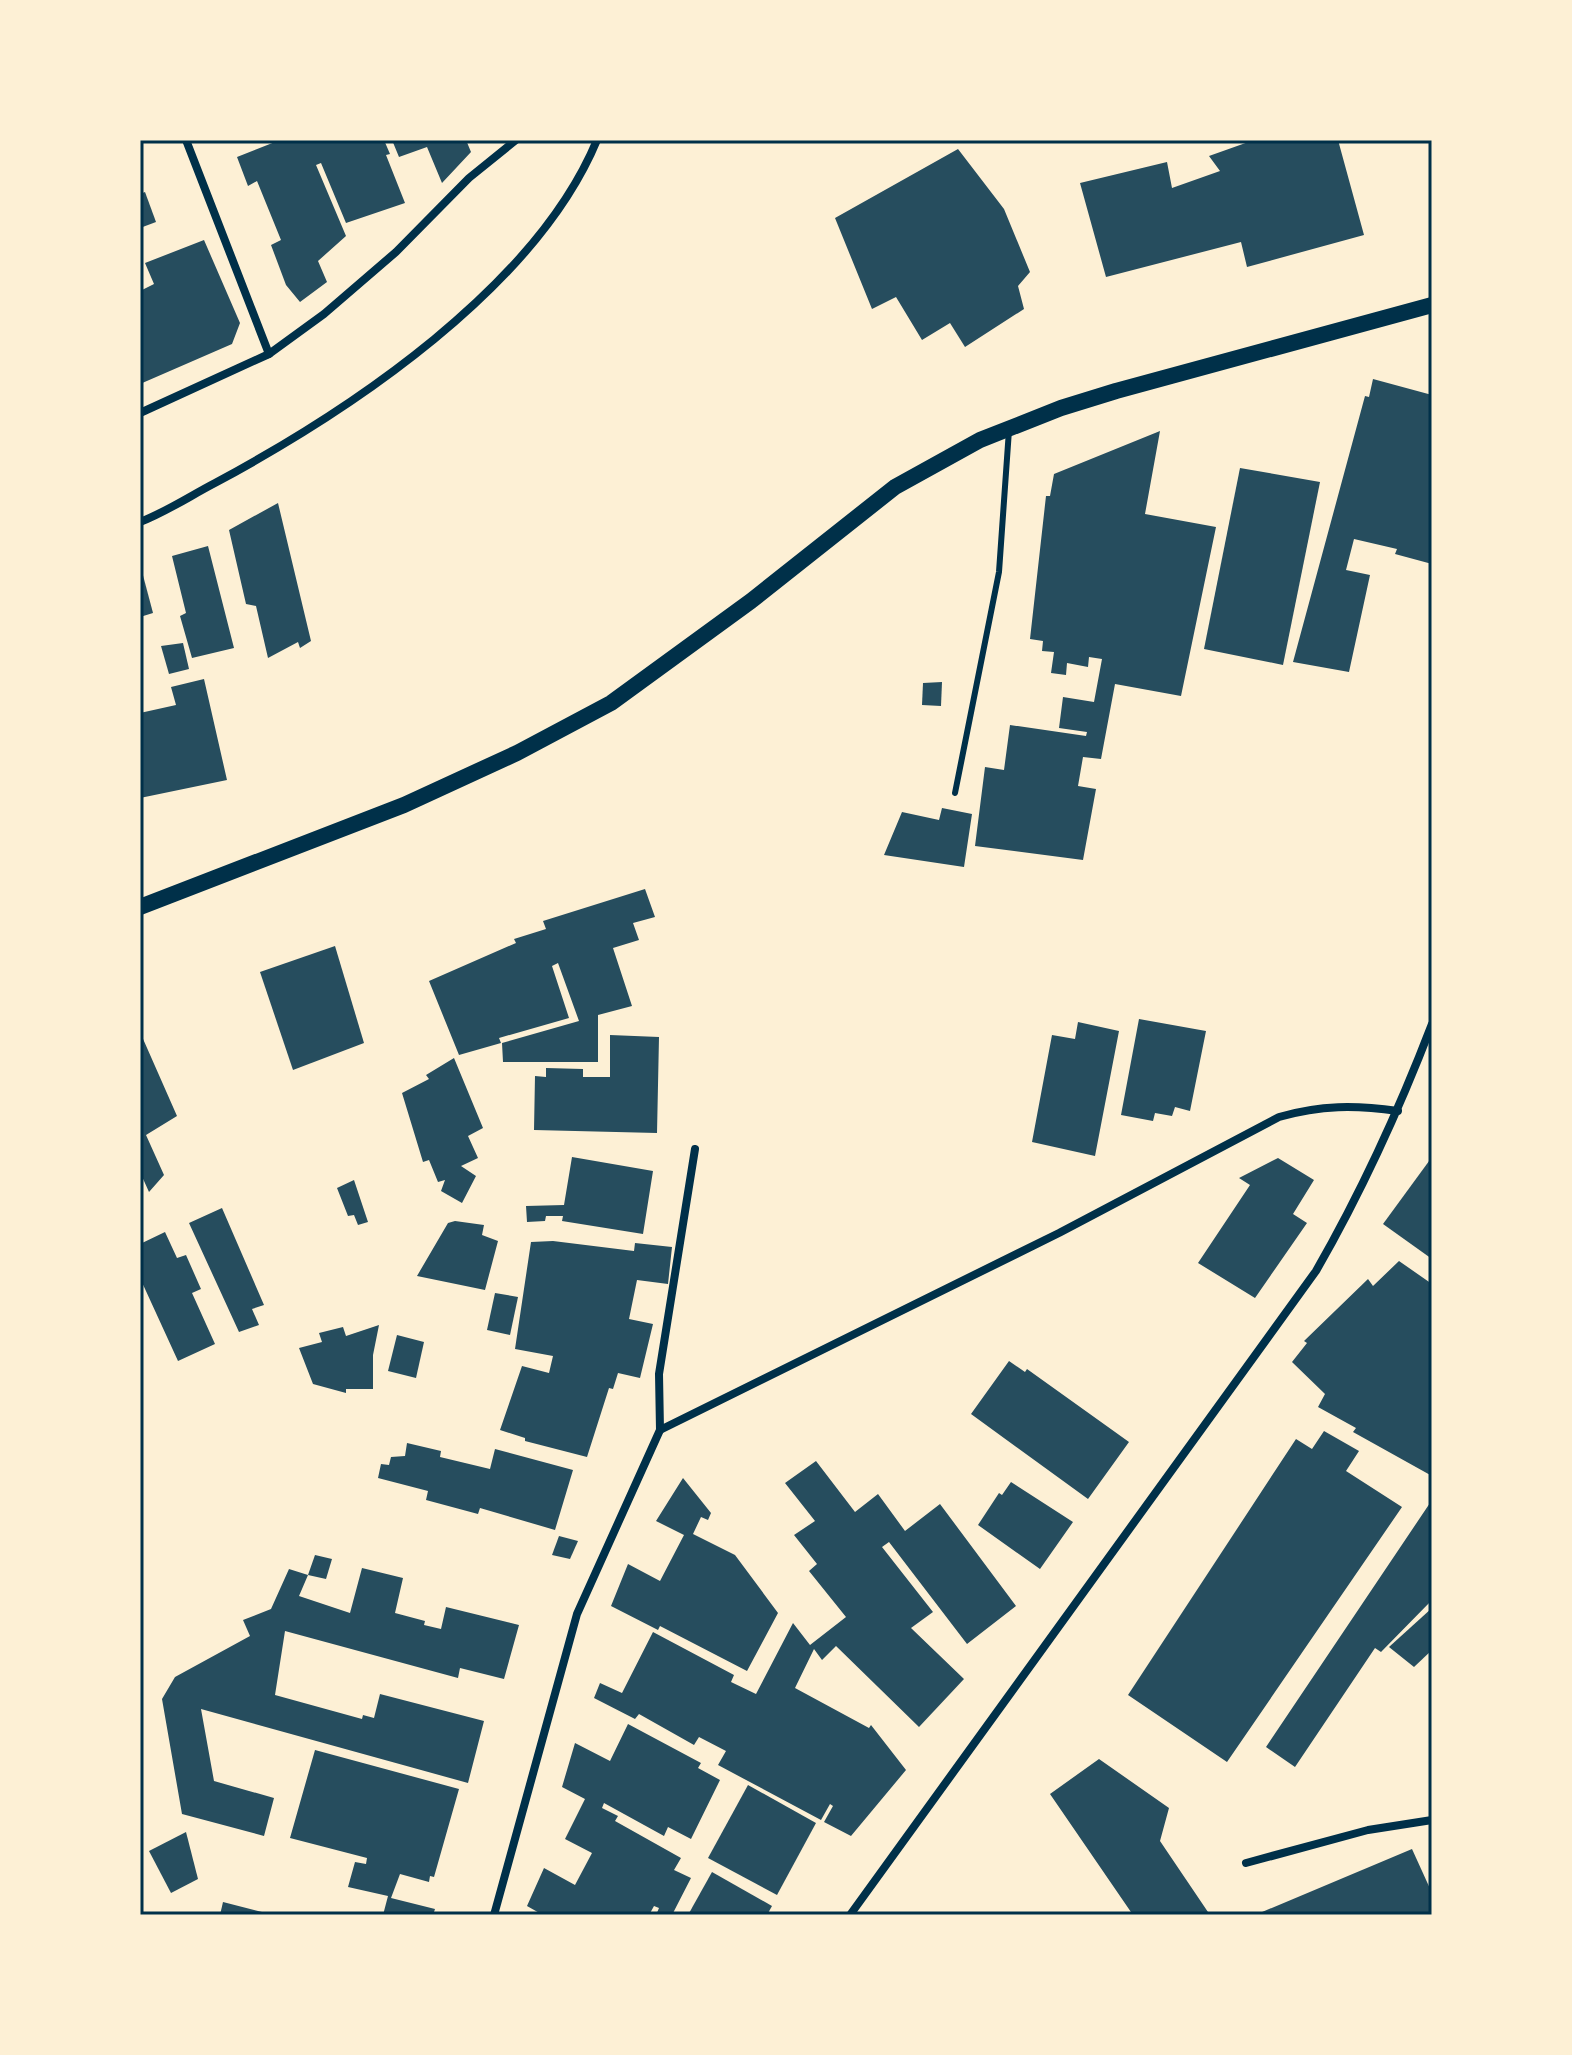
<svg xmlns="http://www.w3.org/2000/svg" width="1572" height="2055" font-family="Cabin,sans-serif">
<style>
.building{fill:#264d5e}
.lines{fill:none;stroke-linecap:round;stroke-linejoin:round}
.service{stroke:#003049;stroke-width:6}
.minor{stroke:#003049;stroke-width:8}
.secondary{stroke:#003049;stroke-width:16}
.neatline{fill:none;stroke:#003049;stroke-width:3}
</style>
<rect width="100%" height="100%" fill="#fdf0d5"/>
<!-- building -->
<g class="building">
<path d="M280,140h104l6,14 -4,1 19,48 -59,20 -25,-60 -5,2 30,71 -28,25 9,21 -27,20 -14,-17 -15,-40 10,-5 -24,-59 -9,5 -11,-29z"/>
<path d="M392,140h74l5,12 -29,31 -15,-36 -28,10z"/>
<path d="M1254,140h84l26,95 -117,32 -6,-25 -135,35 -26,-94 87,-21 5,26 48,-17 -11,-15z"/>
<path d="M958,149l46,60 26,63 -12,14 6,23 -59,38 -15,-24 -28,17 -26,-43 -24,12 -37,-91z"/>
<path d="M145,192l11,30 -16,6v-34z"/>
<path d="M204,240l36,83 -8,21 -92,40v-93l14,-7 -9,-21z"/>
<path d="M1373,379l59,16v169l-37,-10 2,-5 -43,-10 -8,31 24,5 -21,97 -56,-10 72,-266 4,1z"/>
<path d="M1160,431l-15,83 71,13 -35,169 -66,-12 -14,75 -18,-2 -5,29 18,3 -13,71 -108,-14 10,-79 19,3 6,-45 76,11 1,-4 -28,-4 4,-31 31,5 8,-43 -13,-2 -1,10 -21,-4 -1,12 -15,-2 3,-21 -12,-1 1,-10 -13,-2 16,-143h4l4,-22z"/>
<path d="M1240,468l80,14 -37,183 -79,-16z"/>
<path d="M278,503l33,138 -11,7 -2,-6 -30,16 -12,-52 -10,-2 -17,-74z"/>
<path d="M208,546l26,102 -42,10 -12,-42 6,-3 -14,-57z"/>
<path d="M140,564l13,49 -13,4z"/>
<path d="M183,643l6,26 -20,5 -8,-28z"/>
<path d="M204,679l23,101 -87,18v-85l36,-8 -5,-18z"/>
<path d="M942,682l-1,24 -19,-1 1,-22z"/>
<path d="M942,808l30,6 -8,53 -80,-12 18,-43 37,8z"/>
<path d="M645,889l10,28 -22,6 6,17 -26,8 19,58 -34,9v47h-95l-1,-19 77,-22 -21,-58 -6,3 17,52 -70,20 2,5 -42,12 -30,-74 87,-38 -2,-4 32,-10 -3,-8z"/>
<path d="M335,946l29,97 -71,27 -33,-98z"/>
<path d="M1139,1019l67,12 -16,80 -15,-4 -3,9 -17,-3 -2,8 -32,-6z"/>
<path d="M1078,1022l41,9 -24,125 -63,-14 20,-107 23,4z"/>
<path d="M140,1032l37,84 -31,19 18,40 -15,17 -9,-20z"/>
<path d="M610,1035l49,2 -2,96 -123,-3 1,-54 11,1v-9l37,1v8h27z"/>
<path d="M454,1058l29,70 -15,8 10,22 -17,8 15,10 -14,27 -21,-12 4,-11 -7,2 -9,-22 -6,2 -21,-69 27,-14 -3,-4z"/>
<path d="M572,1157l81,14 -10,63 -81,-13 1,-5h-17l-1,5 -18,1 -1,-16 38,-1z"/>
<path d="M1432,1157v102l-49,-35z"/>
<path d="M1278,1158l36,22 -21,34 14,9 -52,75 -57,-35 52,-78 -11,-7z"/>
<path d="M354,1180l14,42 -10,3 -4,-10 -6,1 -11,-28z"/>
<path d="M222,1208l42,97 -12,4 7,16 -20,7 -50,-109z"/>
<path d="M455,1221l29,4 -2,10 16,6 -13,49 -68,-14 31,-53z"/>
<path d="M165,1232l12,26 9,-3 15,34 -9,4 23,51 -37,17 -38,-83v-34z"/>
<path d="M553,1241l81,10 1,-8 37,4 -4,37 -31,-4 -8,39 24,5 -13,54 -22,-5 -5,16 -4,-1 -22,69 -62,-16v-3l-25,-8 22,-64 27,7 4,-17 -38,-7 16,-107z"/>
<path d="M1399,1261l33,23v192l-79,-44 3,-4 -38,-21 7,-13 -33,-32 15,-19 -3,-2 64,-62 5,7z"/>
<path d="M495,1293l23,4 -8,38 -23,-5z"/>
<path d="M379,1325l-6,30v34h-27v4l-33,-9 -14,-36 23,-6 -3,-9 24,-6 3,9z"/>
<path d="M397,1335l27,7 -8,36 -28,-7z"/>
<path d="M1009,1361l16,11 2,-3 102,73 -41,57 -117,-85z"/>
<path d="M1324,1431l35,20 -13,20 56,36 -175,255 -99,-67 168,-256 16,10z"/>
<path d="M407,1443l34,8 -1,6 50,12 5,-20 78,21 -18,60 -75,-22 -2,6 -52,-14 2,-9 -50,-13 3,-14 8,1 2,-8 14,-1z"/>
<path d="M816,1461l39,51 23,-18 27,37 35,-27 76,102 -49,38 -78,-102 -7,5 51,65 -22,16 53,51 -45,48 -83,-81 -14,14 -8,-11 -19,39 74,40 2,-3 35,45 -55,66 -27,-14 9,-16 -3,-2 -9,16 -103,-55 8,-14 -27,-14 -5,8 -55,-31 -4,5 -41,-21 6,-15 22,10 31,-61 81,43 -3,7 25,12 37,-71 17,22 36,-28 -37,-46 8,-7 -23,-29 21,-14 -30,-38z"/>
<path d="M683,1478l28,35 -3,7 -7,-3 -8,17 42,21 43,58 -31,58 -87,-45 -2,4 -47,-24 17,-42 32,17 24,-46 -28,-14z"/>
<path d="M1011,1482l62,40 -33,47 -62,-44 21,-32 3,2z"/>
<path d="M1432,1500v100l-51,52 -6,-4 -80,119 -29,-20z"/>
<path d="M559,1536l19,5 -8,18 -18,-4z"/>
<path d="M315,1555l17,4 -6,20 -18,-4z"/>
<path d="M362,1568l41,10 -8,35 30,8 -1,4 17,4 5,-22 73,18 -15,54 -44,-11 -2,10 -173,-47 -10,64 87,24 1,-4 11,3 6,-24 104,27 -16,62 -267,-74 13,72 60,17 -10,38 -82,-22 -20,-115 13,-22 75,-41 -7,-16 28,-11 18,-40 19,6 -9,21 51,17z"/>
<path d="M1432,1608v42l-18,17 -25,-20z"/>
<path d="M628,1724l73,39 -3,5 22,12 -29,59 -23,-12 -4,9 -60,-33 -2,5 16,8 -3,5 66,37 -7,12 17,8 -19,37h-16l3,-7 -5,-2 -5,9h-106l-16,-9 17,-38 31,17 17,-32 -27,-14 20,-40 -23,-12 13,-44 35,18z"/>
<path d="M315,1750l144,39 -25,88 -4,-1 -1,6 -29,-8 -9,24 44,11 -2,6h-50l5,-19 -40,-9 7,-25 11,2 1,-6 -77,-20z"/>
<path d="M1099,1759l70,49 -9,33 50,74h-77l-83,-121z"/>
<path d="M748,1785l68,38 -39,72 -69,-37z"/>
<path d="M186,1832l12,47 -27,14 -22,-42z"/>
<path d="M1412,1849l20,44v22h-177z"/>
<path d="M712,1872l60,34 -5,9h-79z"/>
<path d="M223,1902l47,12 -1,1h-49z"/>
</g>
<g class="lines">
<!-- service -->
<path class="service" d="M955,793l44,-221 10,-142"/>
<!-- minor -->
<g class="minor">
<path d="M186,140l83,214"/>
<path d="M140,413l129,-59 55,-40 72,-62 73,-74 47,-38"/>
<path d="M140,522c26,-10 50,-26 75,-39 136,-73 321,-196 382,-343"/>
<path d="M660,1430l-1,-56 36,-225"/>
<path d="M1246,1863l122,-33 64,-10"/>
<path d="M494,1915l83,-301 83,-184 399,-197 220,-116c42,-12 76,-12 119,-6"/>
<path d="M850,1915l466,-644c46,-80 83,-161 116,-247"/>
</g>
<!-- secondary -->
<path class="secondary" d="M140,907l264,-102 113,-52 94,-50 140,-102 144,-114 85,-47 81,-32 55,-17 316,-86"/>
</g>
<!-- border -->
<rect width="1572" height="2055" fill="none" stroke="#fdf0d5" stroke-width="284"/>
<rect x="142" y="142" width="1288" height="1771" class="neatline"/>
</svg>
